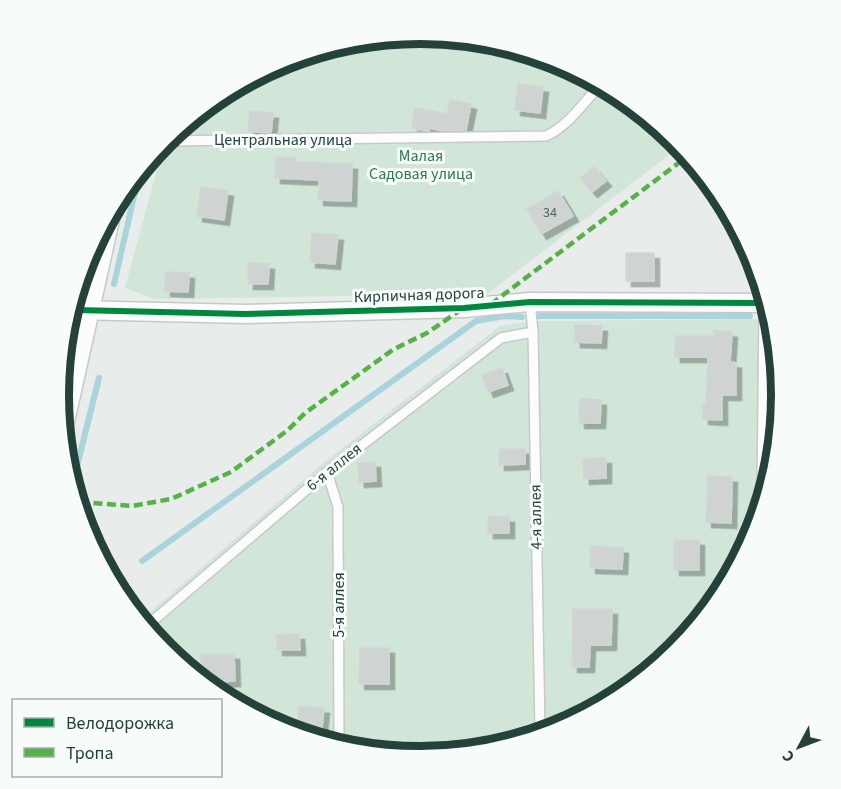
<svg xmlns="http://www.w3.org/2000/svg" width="841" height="789" font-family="'Source Sans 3',sans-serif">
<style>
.green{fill:#d1e6d8}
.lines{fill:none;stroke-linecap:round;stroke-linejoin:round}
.stream{stroke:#a9d4db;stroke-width:6}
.building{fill:#cfd4d2;stroke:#d1d6d4;stroke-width:1.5;filter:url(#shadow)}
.lane-casing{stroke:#c5cac8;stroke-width:12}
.street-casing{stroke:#c5cac8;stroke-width:21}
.lane{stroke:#fcfcfc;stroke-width:9}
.street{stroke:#fcfcfc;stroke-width:18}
.quiet{stroke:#55b346;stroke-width:4.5;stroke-dasharray:9 4.5;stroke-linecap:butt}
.cycleway-casing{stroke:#f7fbf9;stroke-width:10}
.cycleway{stroke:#00873e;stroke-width:6}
.labels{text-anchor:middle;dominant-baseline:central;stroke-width:6;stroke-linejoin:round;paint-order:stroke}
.number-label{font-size:14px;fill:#506761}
.street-label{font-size:16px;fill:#24423a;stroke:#f7fbf9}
.park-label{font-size:16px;fill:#2d7a4b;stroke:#f7fbf9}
.rim{fill:none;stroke:#24423a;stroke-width:8}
</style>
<defs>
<filter id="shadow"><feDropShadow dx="5.5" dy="5.5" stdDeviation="0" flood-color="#0004"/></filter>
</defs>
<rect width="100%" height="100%" fill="#e8edeb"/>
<!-- green -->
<g class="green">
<path d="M421,33l138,28 117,78 5,7 -194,148 -333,5 -29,-11 40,-149 117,-79z"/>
<path d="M767,319l15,76 -28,138 -78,117 -117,79 -138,27 -139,-28 -117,-78 -22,-32 179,-154 178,-138 32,-5z"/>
</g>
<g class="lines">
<!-- stream -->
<g class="stream">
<path d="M114,284l24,-105"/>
<path d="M539,316h211"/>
<path d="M75,474l24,-96"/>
<path d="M142,561l334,-240 29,-5 17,1"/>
</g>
</g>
<!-- building -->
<g class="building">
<path d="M518,84l25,3 -3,26 -25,-3z"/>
<path d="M450,100l21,4 -5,26 -23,1 -13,-3 -1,3h-3l-14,-3 3,-20 32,6z"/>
<path d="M250,111l23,2 -2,20 -23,-2z"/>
<path d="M276,157l20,1 -1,4 57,2 -1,37 -33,-1 1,-20 -44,-2z"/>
<path d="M594,167l12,14 -14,11 -12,-14z"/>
<path d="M201,187l27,4 -4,29 -27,-4z"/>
<path d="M558,191l15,25 -32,18 -14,-25z"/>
<path d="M312,233l26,2 -3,29 -25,-2z"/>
<rect x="626" y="253" width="28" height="28"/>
<path d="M248,263l21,1 -1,20h-20z"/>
<path d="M165,272l24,1 -1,19 -23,-1z"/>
<path d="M575,325l27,1 -1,17 -26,-1z"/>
<path d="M714,330l18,2 -2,30 6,1v32h-14v25l-19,-1v-16h3l2,-46h-33v-21h39z"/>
<path d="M502,368l6,17 -20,7 -6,-17z"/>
<path d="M580,399l21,1 -1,23h-21z"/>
<path d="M499,449h26v15l-26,1z"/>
<path d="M606,458v20l-22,1 -1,-20z"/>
<path d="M375,462l1,19 -17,1 -1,-19z"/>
<path d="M708,476l24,1 -1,46 -25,-1z"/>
<path d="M488,516l21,1v16h-21z"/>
<rect x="674" y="540" width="25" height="30"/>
<path d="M591,546l32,2 -1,21 -32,-1z"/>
<path d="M573,609h39l-1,36h-21l-1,22h-17z"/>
<path d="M299,634l1,16h-23v-15z"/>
<path d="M360,648h29v36h-30z"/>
<path d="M201,654h33l1,27 -23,1 -11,-8z"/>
<path d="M299,706l25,2 -3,28 -24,-5z"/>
</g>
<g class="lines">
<!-- lane casing -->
<g class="lane-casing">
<g id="lane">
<path d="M164,141l382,-5c22,-10 36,-31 52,-49"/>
<path d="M530,302l3,30 7,400"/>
<path d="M327,472l11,35 1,233"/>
<path d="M762,494l2,-191"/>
<path d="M148,625l179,-153 174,-134 32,-6"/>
</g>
</g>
<!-- street casing -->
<g class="street-casing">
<g id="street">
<path d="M76,310l169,4 219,-6 66,-6 234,1"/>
<path d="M65,422l45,-202"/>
</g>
</g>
<!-- lane -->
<use href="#lane" class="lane"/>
<!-- street -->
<use href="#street" class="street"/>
<!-- quiet -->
<g class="quiet">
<path d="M491,304l197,-148"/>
<path d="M80,502l52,4 39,-7 60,-27 57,-42 17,-17 89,-64 33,-16 35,-24"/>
</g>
<!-- cycleway casing -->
<g class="cycleway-casing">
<path id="cycleway" d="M76,310l169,4 219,-6 66,-6 234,1"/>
</g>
<!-- cycleway -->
<use href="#cycleway" class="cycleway"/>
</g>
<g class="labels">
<!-- number labels -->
<g class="number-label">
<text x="550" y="213">34</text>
</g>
<!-- street labels -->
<g class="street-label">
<text x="283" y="140">Центральная улица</text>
<text transform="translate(419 295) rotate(-2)">Кирпичная дорога</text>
<text transform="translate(334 467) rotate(-39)">6-я аллея</text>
<text transform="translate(536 517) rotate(-91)">4-я аллея</text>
<text transform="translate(339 605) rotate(-90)">5-я аллея</text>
</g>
<!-- park labels -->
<g class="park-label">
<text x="421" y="156">Малая<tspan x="421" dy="18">Садовая улица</tspan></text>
</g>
</g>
<!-- crop -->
<path d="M0 0H841V789H0ZM69 395a351 351 0 1 1 702 0a351 351 0 1 1-702 0Z" fill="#f7fbf9" fill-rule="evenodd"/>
<path class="rim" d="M69 395a351 351 0 1 1 702 0a351 351 0 1 1-702 0Z"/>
<!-- legend -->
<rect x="12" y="699" width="210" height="78" fill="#f7fbf9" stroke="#a3b1ad" stroke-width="1.5"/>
<rect x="24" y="718" width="30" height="9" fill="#00873e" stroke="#a3b1ad" stroke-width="1.5"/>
<text x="66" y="729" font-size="18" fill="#24423a">Велодорожка</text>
<rect x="24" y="748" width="30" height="9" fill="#55b346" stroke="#a3b1ad" stroke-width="1.5"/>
<text x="66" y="759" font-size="18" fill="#24423a">Тропа</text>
<!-- north arrow -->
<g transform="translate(799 747) rotate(229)" stroke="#f7fbf9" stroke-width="4.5" paint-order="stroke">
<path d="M0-4.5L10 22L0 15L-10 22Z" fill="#24423a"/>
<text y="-9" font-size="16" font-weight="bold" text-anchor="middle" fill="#24423a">С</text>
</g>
</svg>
